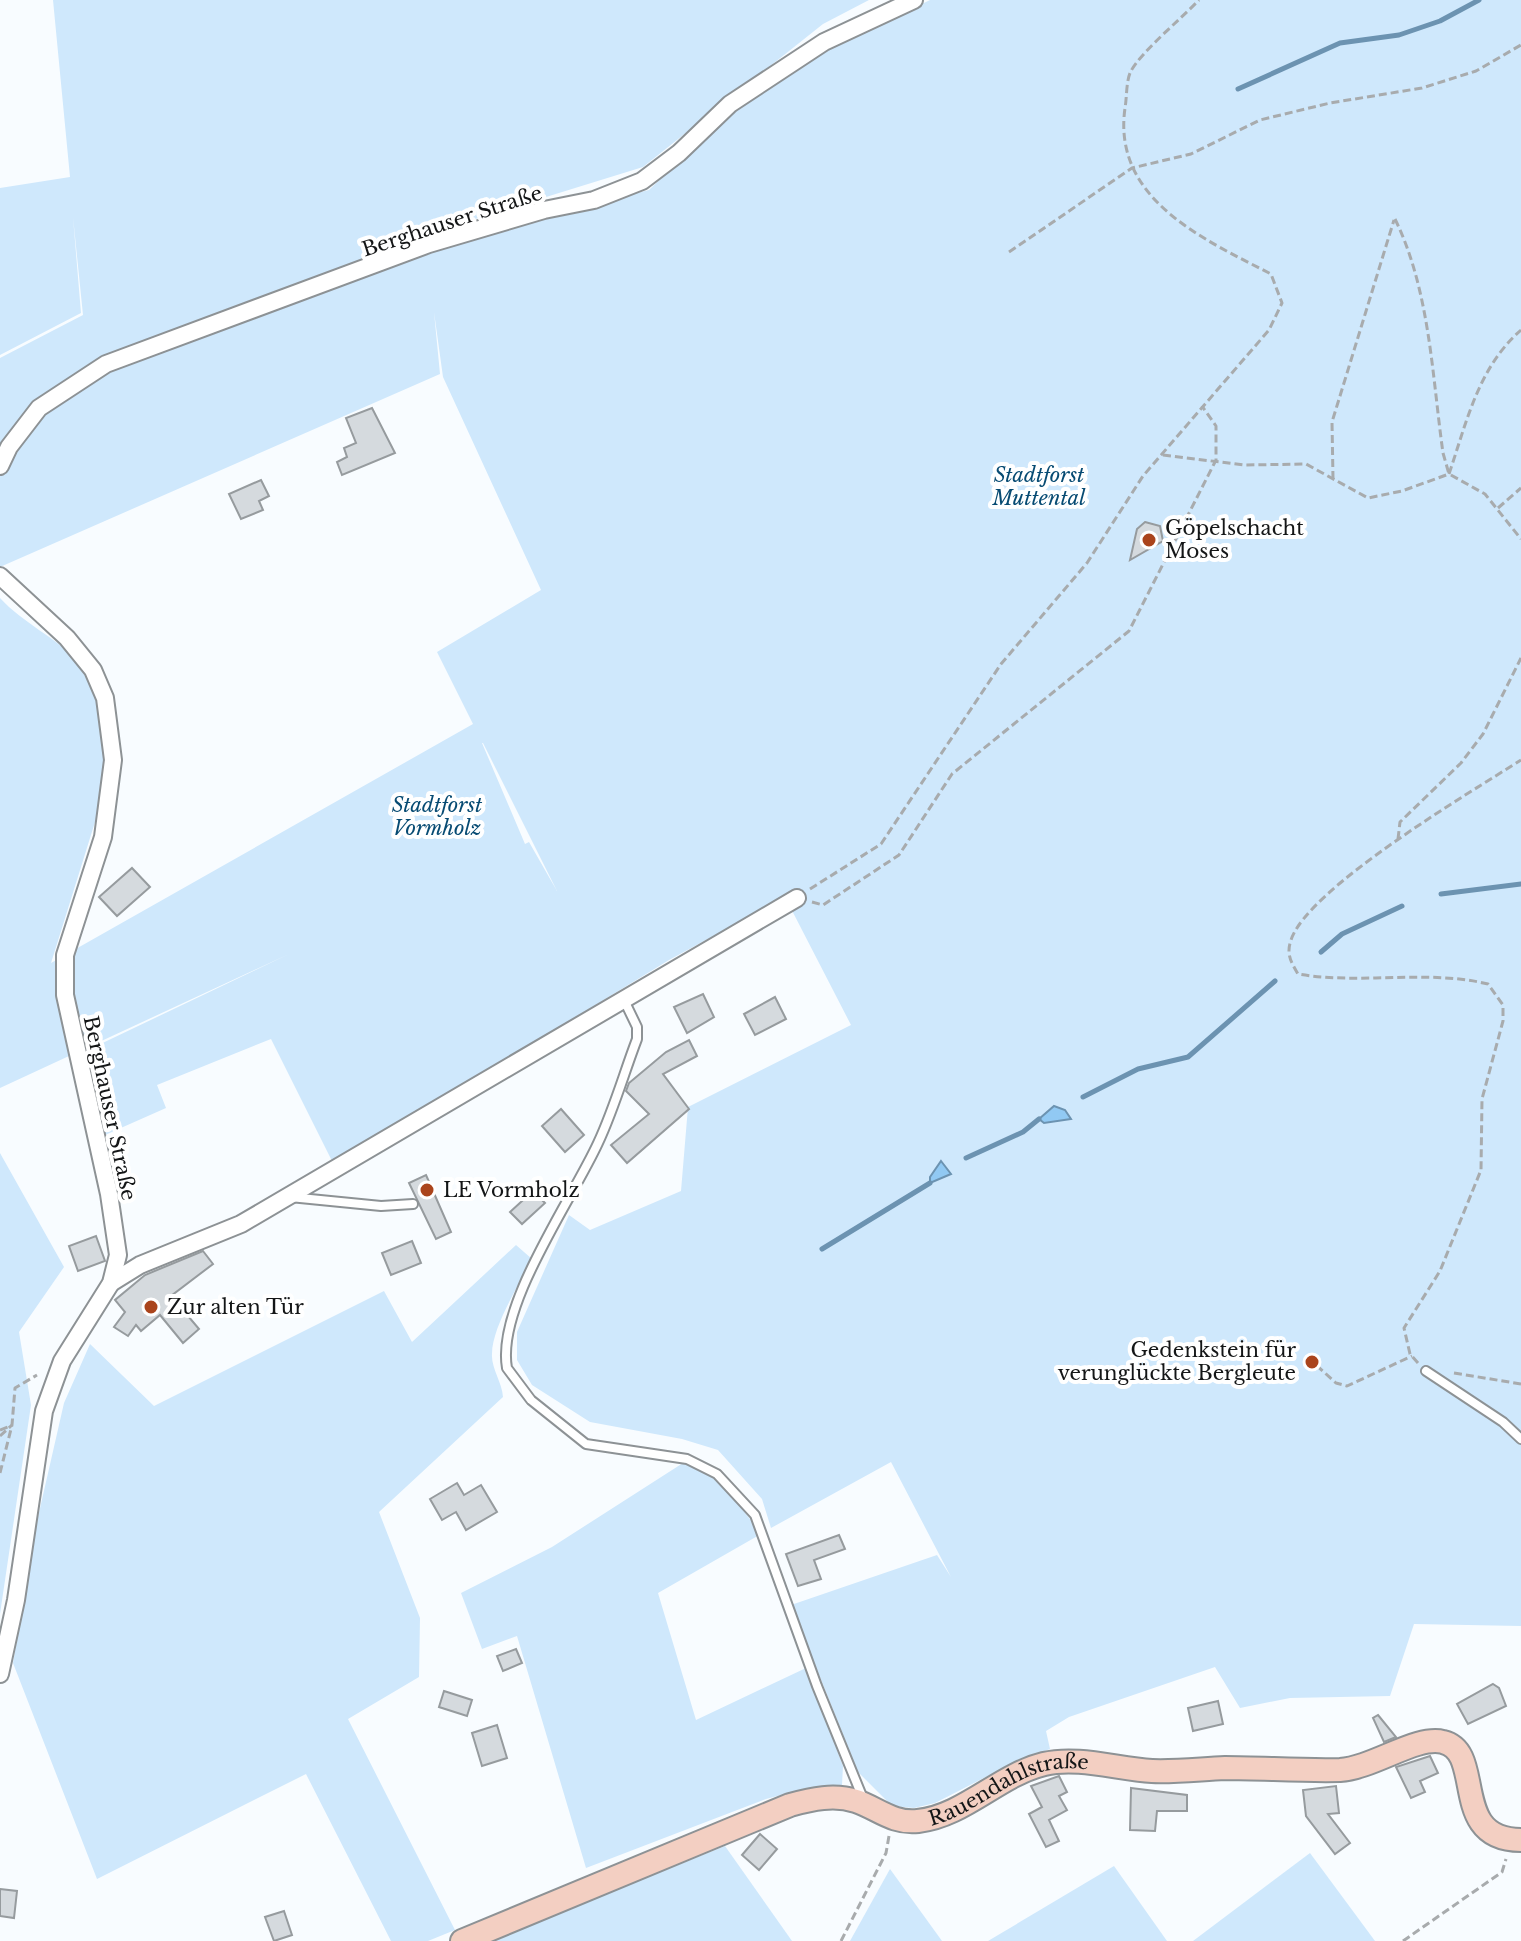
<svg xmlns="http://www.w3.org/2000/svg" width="1521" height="1941" font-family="'Libre Baskerville',serif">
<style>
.green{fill:#cfe8fc;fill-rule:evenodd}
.water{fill:#91c9f3;stroke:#6c93b1;stroke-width:2}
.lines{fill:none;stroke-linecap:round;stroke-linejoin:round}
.stream{stroke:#6c93b1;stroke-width:5}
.building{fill:#d5dade;stroke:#969b9e;stroke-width:2}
.lane-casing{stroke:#8d9295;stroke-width:12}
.street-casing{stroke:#8d9295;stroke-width:20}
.secondary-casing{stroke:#8d9295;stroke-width:26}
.path{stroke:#a8abad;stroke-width:3;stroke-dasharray:8 4;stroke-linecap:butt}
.lane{stroke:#fff;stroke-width:8}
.street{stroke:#fff;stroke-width:16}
.secondary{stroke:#f3cfc2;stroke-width:22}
.poi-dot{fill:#aa441c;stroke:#fff;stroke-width:3}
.labels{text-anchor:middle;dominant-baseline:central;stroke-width:8;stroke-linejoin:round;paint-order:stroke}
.street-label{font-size:20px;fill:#141617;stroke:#fff}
.park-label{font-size:20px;font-style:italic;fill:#074b73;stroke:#fff}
.poi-label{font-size:20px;fill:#141617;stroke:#fff;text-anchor:start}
</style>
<rect width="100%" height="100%" fill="#f8fcff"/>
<!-- green -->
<g class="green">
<path d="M53,0h816l-46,24 -180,143 -226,70 10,17 117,-38 105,-26 86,-83 94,-57 101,-50h591v1626l-107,-2 -24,72 -100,2 -50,10 -25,-41 -146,50 -23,14 4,18 -35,13 -80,41 -21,5 -22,-2 -34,-34 -67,-167 146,-50 14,22 -60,-115 -120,66 -9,-29 -44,-49 -36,-11 -92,-17 -58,-37 -15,-25v-28l52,-117 21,15 91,-39 7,-84 163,-82 -66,-128 -116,63 -335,205 -63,-126 -114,46 9,23 -61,27 -15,-86 199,-95 -289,134v-490c23,25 55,39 78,63 28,29 29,108 22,145l-49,157 422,-239 -36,-72 104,-62 -98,-213 -9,-65 6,62 -440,193v-209l83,-43 -10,-98 8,96 -81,42v-167l70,-11zM482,743h1l74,148 -28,-49 -4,2z"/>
<path d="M0,1153l64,114 -45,65 12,73 -31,209z"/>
<path d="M516,1245l16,14c-12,24 -40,68 -40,95 -1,14 10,28 11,43l-124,115 41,106 -1,59 -71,42 107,211 -27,11h-37l-85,-167 -209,105 -84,-216 25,-146 26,-114 26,-59 64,62 230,-115 28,51z"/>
<path d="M683,1463l29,5 49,66 -103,59 38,127 110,-52 37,98 -1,19 -38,4 -38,10 -180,69 -69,-232 -35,13 -21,-56 91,-46z"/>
<path d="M725,1846l67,95h-303z"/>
<path d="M1310,1853l65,88h-182z"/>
<path d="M1114,1866l53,75h-179z"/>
<path d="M890,1869l52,72h-92z"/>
</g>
<!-- water -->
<g class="water">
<path d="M1054,1106l11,4 6,9 -27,4 -5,-4z"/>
<path d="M941,1161l10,13 -21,9v-6z"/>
</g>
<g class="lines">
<!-- stream -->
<g class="stream">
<path d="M1238,89l102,-46 59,-8 41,-14 39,-21"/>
<path d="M1441,894l80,-10"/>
<path d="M1321,952l21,-18 60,-28"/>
<path d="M1083,1097l55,-28 50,-12 87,-76"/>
<path d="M966,1158l57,-26 16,-13"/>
<path d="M822,1249l108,-66"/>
</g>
</g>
<!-- building -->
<g class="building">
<path d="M372,408l23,45 -53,22 -5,-13 10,-5 -3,-9 12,-5 -10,-25z"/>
<path d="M261,480l8,16 -10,5 4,9 -22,9 -12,-25z"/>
<path d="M1145,522l15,4 3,15 -33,19 7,-31z"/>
<path d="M132,868l18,19 -33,29 -18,-19z"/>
<path d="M703,994l11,23 -27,16 -13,-26z"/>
<path d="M775,997l11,22 -31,16 -11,-21z"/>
<path d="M689,1040l8,16 -34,18 26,35 -62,54 -16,-18 38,-31 -23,-23 3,-8 37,-31z"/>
<path d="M561,1109l23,26 -19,17 -23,-26z"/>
<path d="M426,1175l25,57 -15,7 -27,-56z"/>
<path d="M533,1191l12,12 -23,21 -12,-12z"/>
<path d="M96,1236l9,25 -27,10 -9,-25z"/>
<path d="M412,1241l9,22 -30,12 -9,-22z"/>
<path d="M203,1251l10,13 -42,32 28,33 -16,14 -23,-28 -19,16 -5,-6 -8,11 -14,-9 11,-15 -10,-12 30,-25z"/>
<path d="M457,1483l7,12 17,-10 16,27 -31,18 -10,-18 -14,8 -12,-21z"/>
<path d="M839,1535l6,14 -31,11 7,19 -23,7 -12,-32z"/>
<path d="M516,1649l6,14 -19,8 -6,-15z"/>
<path d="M1493,1684l6,4 7,18 -38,18 -11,-20z"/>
<path d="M444,1691l28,9 -5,16 -28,-9z"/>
<path d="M1218,1701l5,23 -30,7 -5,-23z"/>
<path d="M1378,1715l18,22 -12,5 -11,-24z"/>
<path d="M497,1725l10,33 -25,8 -10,-33z"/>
<path d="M1430,1756l8,17 -18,8 5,11 -14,6 -15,-31z"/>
<path d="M1059,1776l8,16 -8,4 8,14 -18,10 10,21 -13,6 -17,-33 13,-7 -11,-21z"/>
<path d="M1336,1786l3,27 -11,1 22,29 -15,11 -29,-38 -3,-26z"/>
<path d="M1131,1788l56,7v16h-30l-2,20 -25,-1z"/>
<path d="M760,1834l17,15 -18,21 -17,-15z"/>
<path d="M0,1889l17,2 -3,27 -14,-2z"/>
<path d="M284,1911l8,24 -18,6 -9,-24z"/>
</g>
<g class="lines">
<!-- lane casing -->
<g class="lane-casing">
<g id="lane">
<path d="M623,998l14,29v12c-13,34 -23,70 -39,104 -26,57 -102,163 -91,225l24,32 55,44 101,15 30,15 38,41 62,171 47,115"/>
<path d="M290,1197l91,9 32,-2"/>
<path d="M1426,1371l77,51 18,17"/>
</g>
</g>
<!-- street casing -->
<g class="street-casing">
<g id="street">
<path d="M0,466l9,-19 30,-39 67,-44 323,-120 115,-34 50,-10 48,-19 37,-28 51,-49 94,-62 90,-42"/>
<path d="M0,576l67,62 26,32 12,28 8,62 -10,77 -38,118v40l44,199 9,61 -7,28 -49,78 -18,50 -28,189 -16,74"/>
<path d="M111,1283l29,-18 101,-41 556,-326"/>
</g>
</g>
<!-- secondary casing -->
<g class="secondary-casing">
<g id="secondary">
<path id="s1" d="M462,1941l328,-136c22,-6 44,-11 66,-4 21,7 37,23 62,20 46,-5 81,-46 126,-57 34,-8 73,5 108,7 24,1 49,-2 73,-3 38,0 76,3 115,2 33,-2 77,-35 103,-28 43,10 5,98 78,98"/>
</g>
</g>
<!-- path -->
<g class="path">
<path d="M1395,219c35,72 37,156 48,234l6,21 36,20 36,45"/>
<path d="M1009,252l123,-84 59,-14 69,-34 70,-17 92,-15 54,-17 45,-26"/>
<path d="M1163,455l81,10 62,-1 62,34 34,-7 47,-17"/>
<path d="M1449,474c18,-53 29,-106 72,-144"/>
<path d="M1333,479l-1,-57 62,-202"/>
<path d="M1498,508l23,-20"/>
<path d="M1398,839l2,-17 61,-59 22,-29 38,-76"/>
<path d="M810,889l71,-45 120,-180 86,-101 56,-87 126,-146 13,-27 -11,-29c-68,-35 -159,-75 -146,-166 2,-11 1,-28 6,-37 10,-19 52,-54 68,-71"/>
<path d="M812,902l11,3 76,-50 53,-81 177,-143 87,-171v-34l-14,-20"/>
<path d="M1418,1363l-8,-9 -6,-26 36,-57 41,-101 1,-71 21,-78v-16l-15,-21c-62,-15 -127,1 -190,-10 -7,-12 -12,-20 -7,-34 17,-52 180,-148 230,-180"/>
<path d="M1315,1364l1,-4 -5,-2 -2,6h6l21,19 11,3 65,-30"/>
<path d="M1454,1373l67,11"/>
<path d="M0,1430l8,-3"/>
<path d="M0,1436l12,-11"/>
<path d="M0,1473l12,-48 3,-37 22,-13"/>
<path d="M841,1941l45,-88 3,-17"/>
<path d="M1403,1941l99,-69 4,-13"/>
</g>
<!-- lane -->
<use href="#lane" class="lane"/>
<!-- street -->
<use href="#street" class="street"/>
<!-- secondary -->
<use href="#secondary" class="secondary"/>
</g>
<!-- markers -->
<g class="poi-dot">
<circle cx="1149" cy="540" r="8"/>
<circle cx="427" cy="1190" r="8"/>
<circle cx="151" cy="1307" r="8"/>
<circle cx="1312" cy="1362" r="8"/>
</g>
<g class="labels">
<!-- street labels -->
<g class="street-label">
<text transform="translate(452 221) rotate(-18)">Berghauser Straße</text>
<text transform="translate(110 1108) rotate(78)">Berghauser Straße</text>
<text stroke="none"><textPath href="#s1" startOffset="586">Rauendahlstraße</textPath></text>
</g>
<!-- park labels -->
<g class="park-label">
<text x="1039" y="475">Stadtforst<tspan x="1039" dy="23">Muttental</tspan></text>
<text x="437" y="805">Stadtforst<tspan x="437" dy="23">Vormholz</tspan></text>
</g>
<!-- poi labels -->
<g class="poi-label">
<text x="1165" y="528">Göpelschacht<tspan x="1165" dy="23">Moses</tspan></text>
<text x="443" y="1190">LE Vormholz</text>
<text x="167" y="1307">Zur alten Tür</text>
<text x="1296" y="1350" text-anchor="end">Gedenkstein für<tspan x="1296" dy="23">verunglückte Bergleute</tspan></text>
</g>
</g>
</svg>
